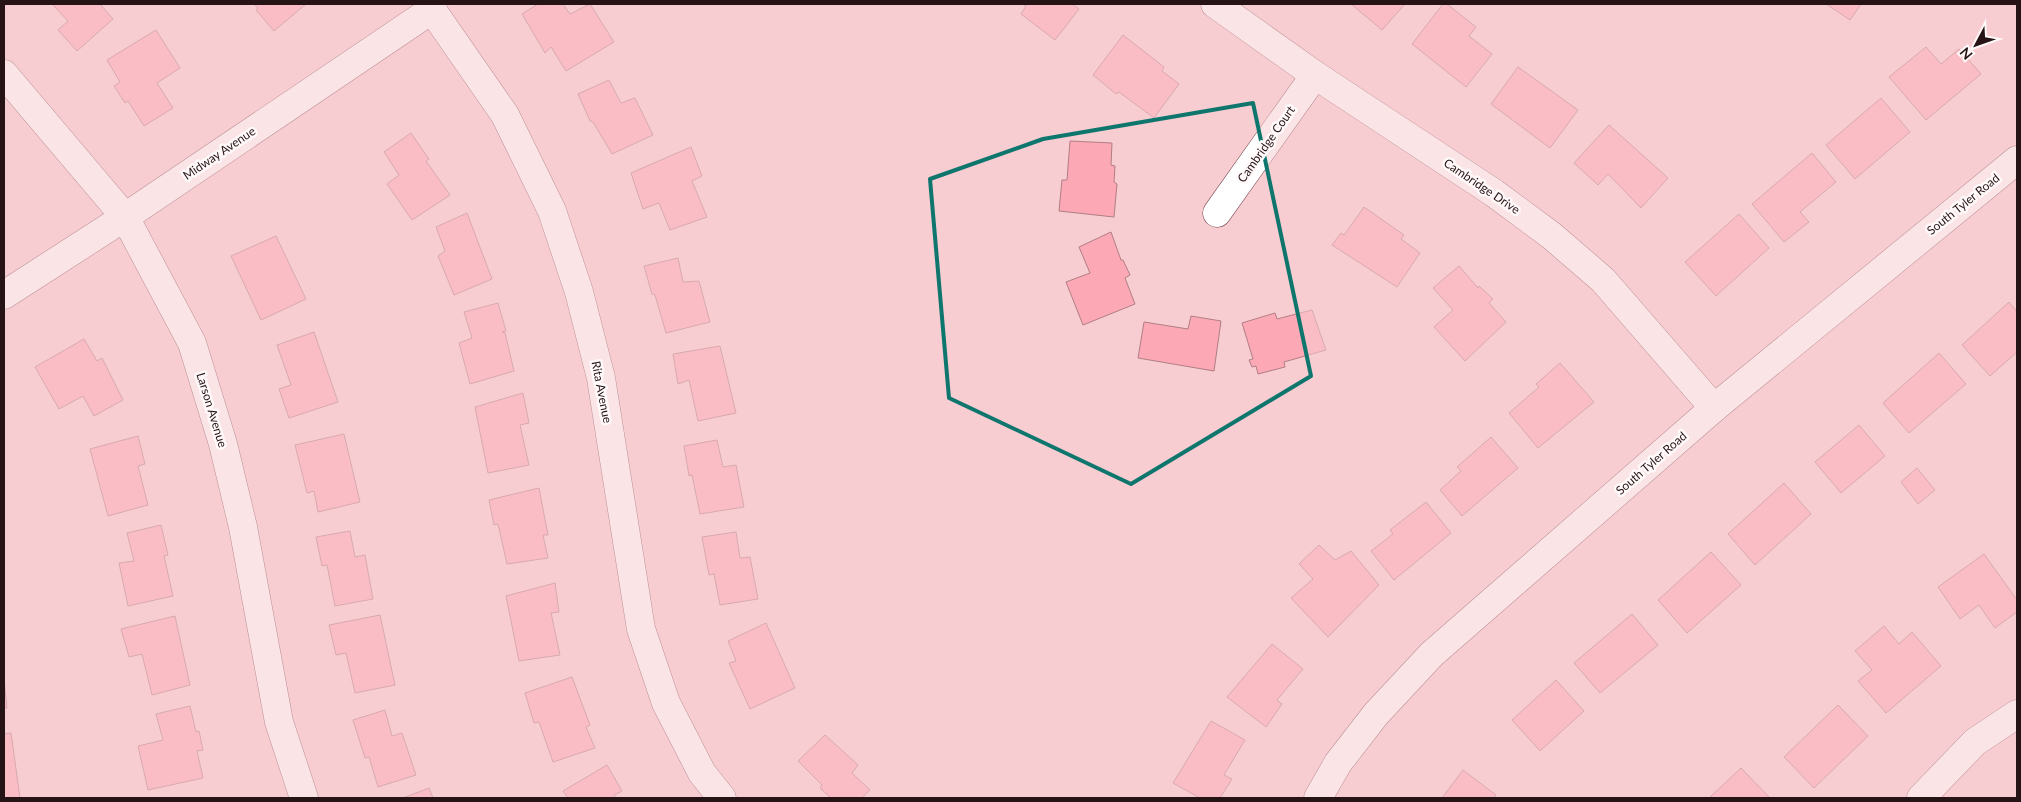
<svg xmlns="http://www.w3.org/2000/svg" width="2021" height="802" font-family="Lato,sans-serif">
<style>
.building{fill:#fda9b5;stroke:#af7e84}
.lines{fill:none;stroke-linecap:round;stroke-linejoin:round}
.street-casing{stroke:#73464d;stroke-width:29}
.street{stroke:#fff;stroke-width:28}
.marked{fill:none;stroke:#0f766e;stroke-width:4;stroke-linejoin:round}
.labels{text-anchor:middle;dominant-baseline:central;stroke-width:5;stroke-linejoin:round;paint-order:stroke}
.street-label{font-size:12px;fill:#251315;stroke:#fff9fa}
</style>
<rect width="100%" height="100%" fill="#f8cdd2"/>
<!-- building -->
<g class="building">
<path d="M52,4h48l13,15 -36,32 -19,-21 10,-9z"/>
<path d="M254,4h52l-32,27 -18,-21 2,-2z"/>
<path d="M538,4h25l7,10 20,-10 24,38 -48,29 -15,-24 -6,6 -23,-39z"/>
<path d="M1022,4h50l7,5 -24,31 -34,-26 5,-8z"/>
<path d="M1351,4h54l-23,26z"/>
<path d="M1443,4h4l29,23 -7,9 23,18 -26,33 -54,-43z"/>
<path d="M1826,4h35l-11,16z"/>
<path d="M156,30l24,38 -23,15 16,25 -29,18 -16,-25 -3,2 -11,-17 6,-4 -13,-22z"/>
<path d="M1123,35l41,32 -2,4 17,13 -25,34 -35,-26 -3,2 -23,-19z"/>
<path d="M1926,47l15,17 18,-15 22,25 -55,46 -37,-43z"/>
<path d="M1518,67l60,43 -28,38 -59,-44z"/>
<path d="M609,80l12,23 14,-5 18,37 -41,19 -19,-32 -3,-1 -12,-27z"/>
<path d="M1881,98l29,34 -55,47 -29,-34z"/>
<path d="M1609,125l59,53 -27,30 -33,-34 -10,11 -24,-22z"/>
<path d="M411,133l18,26 -3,2 24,34 -38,25 -25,-36 12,-9 -15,-23z"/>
<path d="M1070,141l42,2 -1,22 4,1 -1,16 3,2 -3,33 -55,-6 3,-31h5z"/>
<path d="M691,147l11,29 -10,5 15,36 -37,13 -11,-27 -16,6 -12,-36z"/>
<path d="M1812,153l24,29 -36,30 9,10 -25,20 -32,-38z"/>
<path d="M1364,207l40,28 -3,4 19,14 -23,34 -65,-42 9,-12 3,2z"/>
<path d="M467,213l25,66 -38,16 -16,-39 7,-5 -9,-24z"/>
<path d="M1739,214l30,34 -53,48 -31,-34z"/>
<path d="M1111,232l10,28h2l7,15 -5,3 10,26 -52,21 -17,-43 24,-9 -11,-26z"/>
<path d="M276,236l30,63 -45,21 -30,-64z"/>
<path d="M678,258l5,24 16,-1 11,41 -44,11 -11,-38 -3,-1 -8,-28z"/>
<path d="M1459,266l19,22 1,-2 14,13 -4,4 17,19 -41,39 -31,-34 19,-17 -20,-22z"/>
<path d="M2009,302l8,10v40l-27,24 -28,-31z"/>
<path d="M498,303l8,28 -4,1 3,1 9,38 -44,13 -11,-41 13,-5 -8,-26z"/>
<path d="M1312,310l14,40 -42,12 1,5 -27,7 -2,-8 -4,1 -3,-7 4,-1 -11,-36 33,-10 2,6z"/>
<path d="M1191,316l30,5 -7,50 -76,-13 6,-36 44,7z"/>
<path d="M314,332l24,70 -49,16 -10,-29 12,-4 -14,-40z"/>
<path d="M84,339l13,22 5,-3 21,42 -29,16 -11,-20 -24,13 -24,-42z"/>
<path d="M720,346l16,67 -38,8 -9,-41 -11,4 -5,-30z"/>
<path d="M1939,353l27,31 -57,49 -26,-30z"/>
<path d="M1560,363l34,39 -56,46 -29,-35 30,-26 -3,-3z"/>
<path d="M523,393l6,30 -9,2 9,40 -41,8 -13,-66z"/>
<path d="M1859,425l26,31 -44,37 -26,-31z"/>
<path d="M344,434l16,68 -42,10 -4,-21 -7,2 -12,-48z"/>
<path d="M138,436l7,28 -7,2 10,39 -40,11 -18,-67z"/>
<path d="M1491,437l27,31 -56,48 -22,-26 21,-19 -4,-4z"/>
<path d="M717,440l6,27 13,-2 8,42 -44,7 -8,-39 -3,1 -5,-30z"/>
<path d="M1917,468l18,22 -17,14 -17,-22z"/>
<path d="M1784,483l27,31 -56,51 -27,-31z"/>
<path d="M539,488l9,47h-5l5,23 -41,6 -9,-40 -4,1 -5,-25z"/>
<path d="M1426,502l25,31 -57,47 -23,-29 22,-17 -3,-4z"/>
<path d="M161,525l7,30 -4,1 9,40 -45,10 -9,-43 15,-2 -7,-28z"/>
<path d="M350,531l5,26 10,-2 8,44 -38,7 -8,-41 -5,1 -6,-29z"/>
<path d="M736,532l4,26 10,-1 8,42 -38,6 -6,-31 -5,1 -7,-38z"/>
<path d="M1319,545l16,15 16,-9 28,34 -51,52 -37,-39 22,-19 -14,-15z"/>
<path d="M1711,552l30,33 -54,48 -29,-33z"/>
<path d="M1984,554l33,46v12l-22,16 -16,-23 -19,14 -22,-32z"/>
<path d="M555,583l4,29 -8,1 9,42 -41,6 -13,-65z"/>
<path d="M1632,614l26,31 -58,48 -26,-30z"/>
<path d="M380,615l15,70 -40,8 -9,-40 -10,2 -7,-30z"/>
<path d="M175,616l15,69 -38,10 -10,-41 -13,3 -8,-28z"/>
<path d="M766,623l29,65 -45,21 -21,-46 7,-2 -8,-20z"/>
<path d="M1884,626l15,18 13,-12 29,34 -55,47 -28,-32 14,-11 -17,-19z"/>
<path d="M1272,644l31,25 -26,31 5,4 -16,23 -39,-30z"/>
<path d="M572,677l18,48 -4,2 9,21 -42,14 -14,-40 -5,1 -9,-30z"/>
<path d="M4,679l3,29h-3z"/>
<path d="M1556,680l28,31 -44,40 -28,-31z"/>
<path d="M1838,705l30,31 -54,52 -30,-31z"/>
<path d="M190,706l6,26 3,-1 4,19 -6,1 6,27 -55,12 -10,-44 25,-6 -7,-26z"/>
<path d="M385,710l7,26 10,-3 14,42 -38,12 -9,-30 -4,1 -12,-38z"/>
<path d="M1211,721l34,19 -21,35 8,4 -12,19h-20l-27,-15z"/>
<path d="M11,733l9,65h-16v-64z"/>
<path d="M825,735l33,30 -6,8 18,17 -8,8h-31l-11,-10 2,-3 -24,-24z"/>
<path d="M607,765l15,26 -8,4 2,3h-48l-5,-7z"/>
<path d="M1741,768l29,30h-61z"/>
<path d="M1463,770l33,25 -3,3h-51z"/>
<path d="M429,788l4,10h-30z"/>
</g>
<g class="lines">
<!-- street casing -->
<g class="street-casing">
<g id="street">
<path d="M428,4l77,111 47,96 27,81 22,86 40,251 25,74 36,70 20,25"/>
<path d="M1215,4l100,71 179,118 58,43 51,44 111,128"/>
<path d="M4,74l121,143 67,126 31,101 20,83 36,195 25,76"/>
<path d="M1217,213l98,-138"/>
<path d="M4,295l121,-78 308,-208"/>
<path d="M1318,798l20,-35 38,-49 56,-60 282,-246 303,-248"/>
<path d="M1921,798l54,-56 42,-28"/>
</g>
</g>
<!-- street -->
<use href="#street" class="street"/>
</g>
<!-- marked area -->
<path d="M0 0H2021V802H0ZM1253,103l58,273 -180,108 -182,-86 -19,-219 113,-40z" fill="#f8cdd2" fill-opacity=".55" fill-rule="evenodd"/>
<path class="marked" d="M1253,103l58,273 -180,108 -182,-86 -19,-219 113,-40z"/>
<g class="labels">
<!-- street labels -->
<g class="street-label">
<text transform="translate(1266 144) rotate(-55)">Cambridge Court</text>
<text transform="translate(219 153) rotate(-34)">Midway Avenue</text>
<text transform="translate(1482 186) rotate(34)">Cambridge Drive</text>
<text transform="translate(1963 204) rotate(-39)">South Tyler Road</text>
<text transform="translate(602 392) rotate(79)">Rita Avenue</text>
<text transform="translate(212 410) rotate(73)">Larson Avenue</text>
<text transform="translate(1651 463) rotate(-41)">South Tyler Road</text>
</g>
</g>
<!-- border -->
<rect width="2021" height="802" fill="none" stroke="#251315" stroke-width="10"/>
<!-- north arrow -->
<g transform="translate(1976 45) rotate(229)" stroke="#fff9fa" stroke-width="4" paint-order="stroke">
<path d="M0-4L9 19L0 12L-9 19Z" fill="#251315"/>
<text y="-8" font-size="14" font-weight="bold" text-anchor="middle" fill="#251315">N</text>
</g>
</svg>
